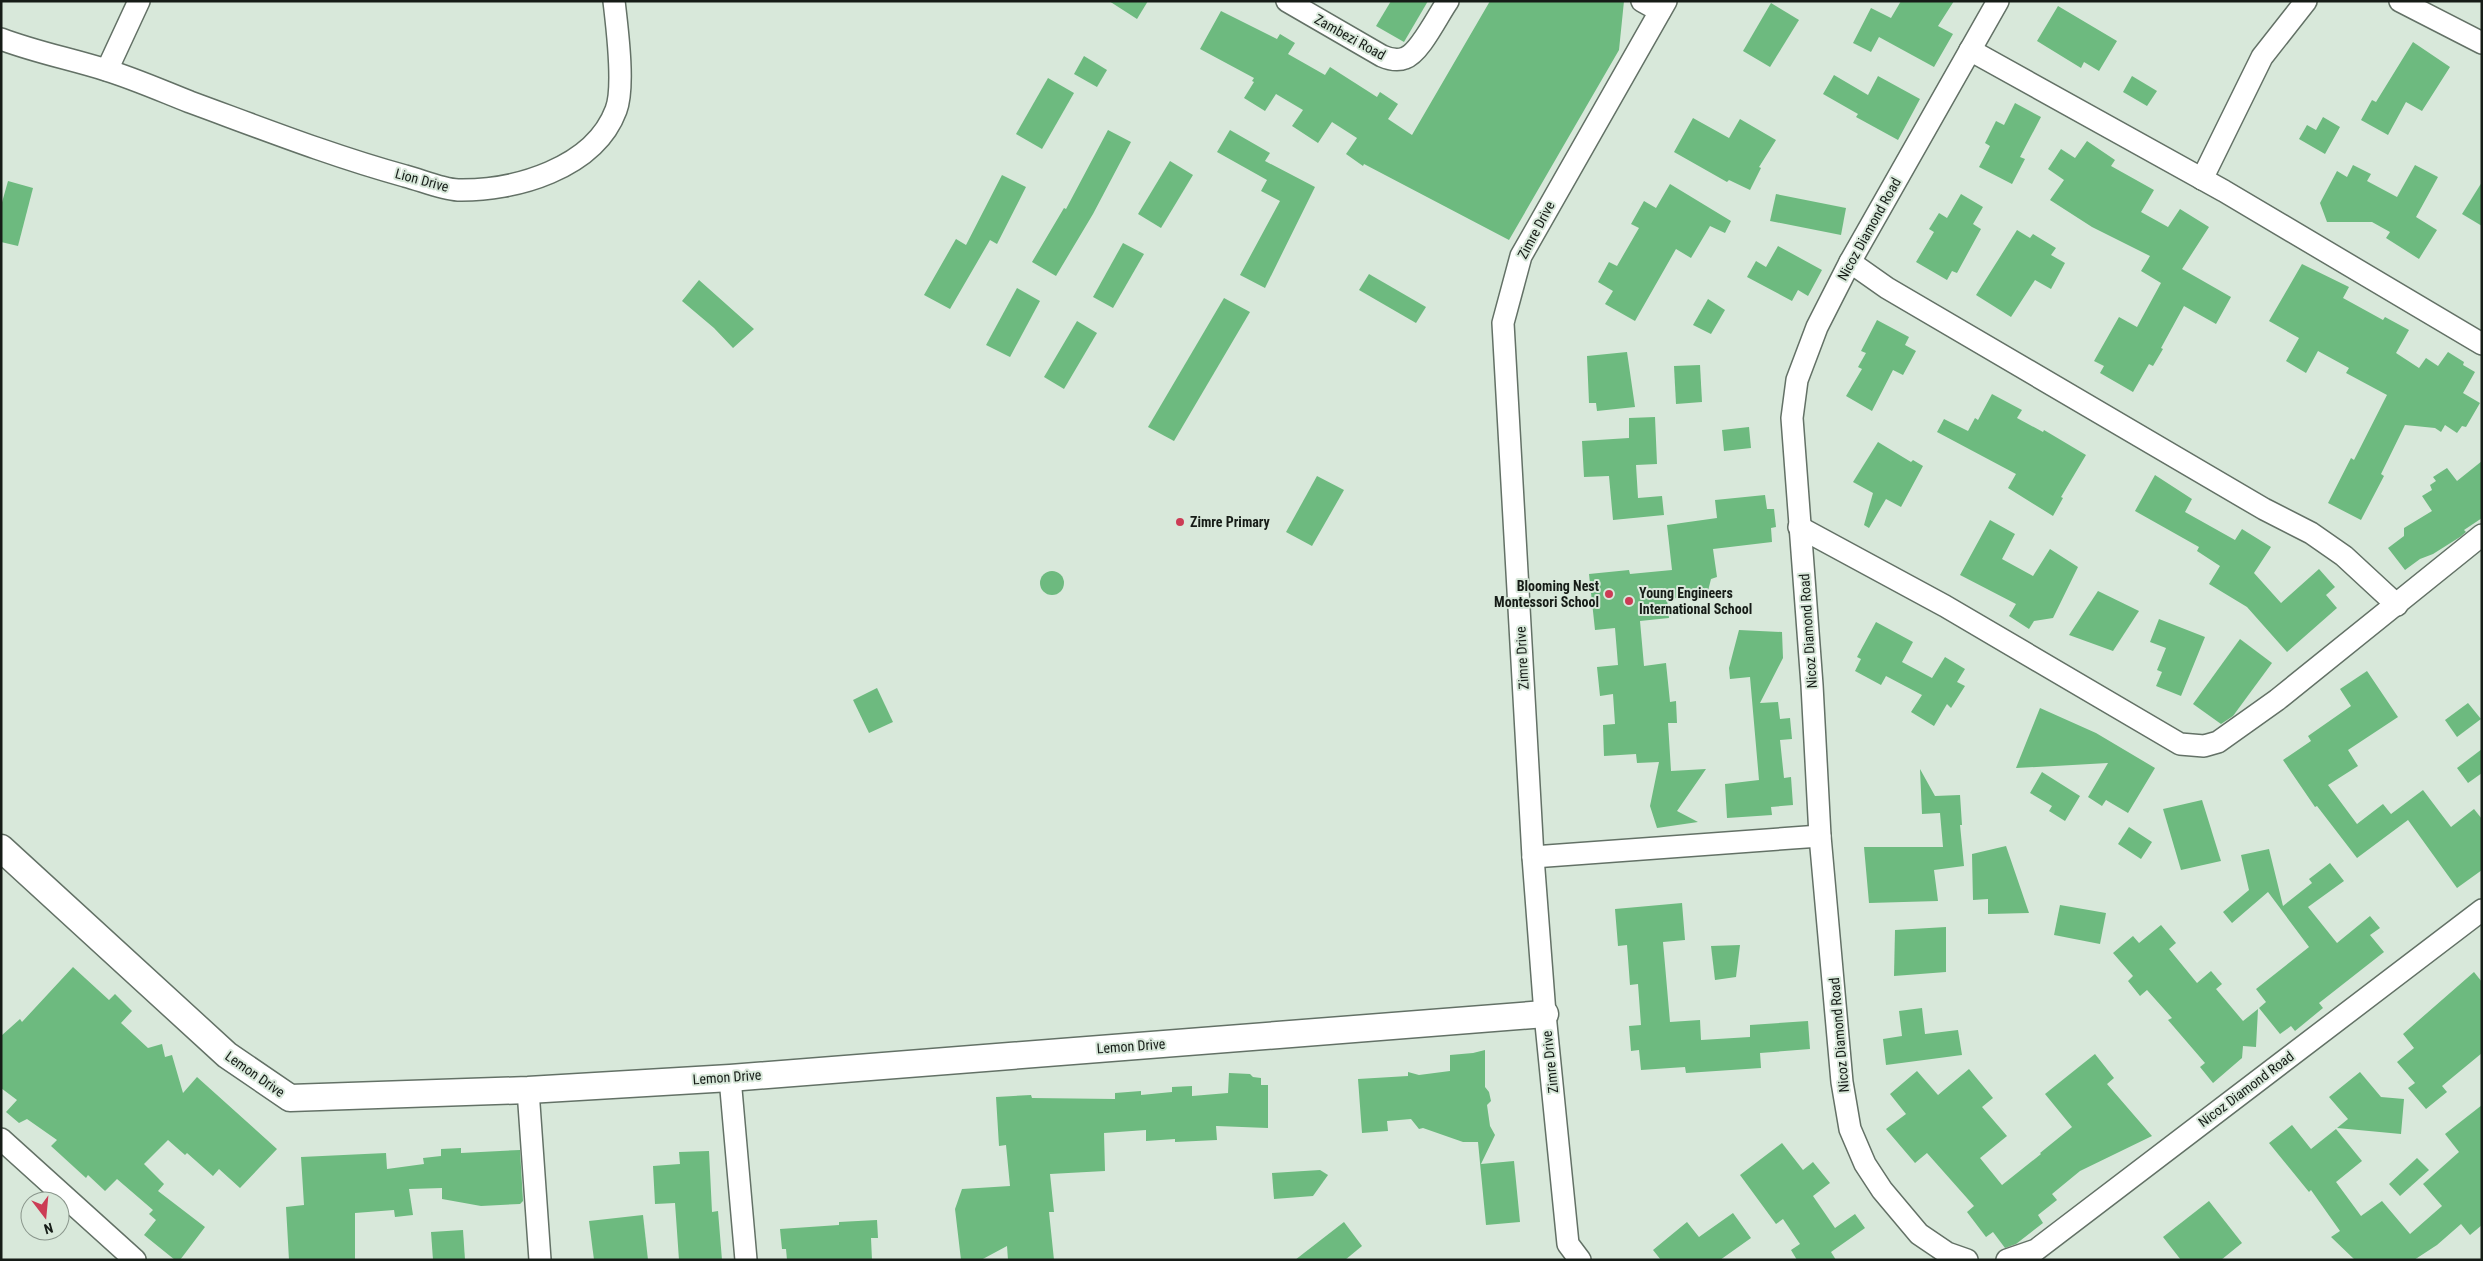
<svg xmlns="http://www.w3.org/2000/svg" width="2483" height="1261" font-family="'Roboto Condensed',sans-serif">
	<rect width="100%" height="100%" fill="#d8e8da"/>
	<g fill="#6dba7f">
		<path d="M1109,1H1148L1137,19Z"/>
		<path d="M1391,1H1428L1404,42L1376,26Z"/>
		<path d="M1490,1H1624L1619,50L1509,240L1364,164L1363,166L1346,154L1357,138L1332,122L1318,143L1292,126L1303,110L1276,94L1265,111L1244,98L1254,82L1252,81L1254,78L1200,49L1221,11L1277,39L1280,34L1295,43L1288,54L1325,75L1330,67L1377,97L1380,92L1398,104L1388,119L1412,135Z"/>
		<path d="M1901,1H1954L1938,26L1953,34L1934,67L1879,37L1871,52L1853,43L1871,8L1891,18Z"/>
		<path d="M1771,3L1799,20L1770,67L1743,51Z"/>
		<path d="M2058,6L2117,41L2099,71L2084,62L2081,68L2037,41Z"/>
		<path d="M2413,42L2450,67L2422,111L2406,102L2388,135L2361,120L2372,100L2376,102Z"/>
		<path d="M1084,56L1107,70L1097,87L1074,74Z"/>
		<path d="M1834,75L1868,95L1878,76L1920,99L1898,140L1856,117L1858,114L1823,94Z"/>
		<path d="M2132,76L2157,91L2147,106L2123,92Z"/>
		<path d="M1048,78L1074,93L1042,149L1016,134Z"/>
		<path d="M2015,103L2041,117L2020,157L2025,159L2012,184L1979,167L1990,146L1985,143L1996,121L2004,125Z"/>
		<path d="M2323,117L2340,127L2325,154L2299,139L2307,125L2316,130Z"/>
		<path d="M1693,118L1729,138L1740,119L1776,140L1759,167L1761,168L1750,190L1729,180L1727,182L1674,152Z"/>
		<path d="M1108,130L1131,142L1093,214L1056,276L1032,262L1064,208L1066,209Z"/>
		<path d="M1230,130L1270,153L1265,161L1315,187L1265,288L1240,275L1280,201L1261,191L1267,180L1217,152Z"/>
		<path d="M2087,141L2115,160L2111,166L2154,190L2141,212L2168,227L2180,209L2209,227L2182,269L2231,297L2216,324L2184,306L2161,348L2163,349L2153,366L2149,364L2133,392L2100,373L2104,366L2094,361L2119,317L2137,327L2161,283L2141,271L2150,256L2092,227L2050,200L2064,180L2048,169L2061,149L2075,158Z"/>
		<path d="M1170,161L1193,175L1161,228L1138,214Z"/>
		<path d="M2353,165L2371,174L2367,181L2397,197L2415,165L2438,177L2416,217L2437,230L2419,259L2386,238L2390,232L2372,222H2327L2320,203L2337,171L2347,177Z"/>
		<path d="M1002,175L1026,187L997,244L990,240L950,309L924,295L956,239L966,245Z"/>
		<path d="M8,181L33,188L18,246L1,242V206Z"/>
		<path d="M2482,182V226L2462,214Z"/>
		<path d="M1670,184L1731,221L1725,233L1710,226L1691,258L1676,249L1635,321L1605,304L1613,291L1598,282L1609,262L1617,266L1639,228L1631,224L1644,201L1656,208Z"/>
		<path d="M1776,194L1846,208L1841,235L1770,221Z"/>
		<path d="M1961,194L1983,207L1973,224L1981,229L1957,273L1952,271L1947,280L1916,262L1934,232L1929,229L1939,213L1947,218Z"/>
		<path d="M2017,230L2030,238L2033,234L2056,248L2051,255L2065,263L2051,289L2035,280L2011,317L1976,295Z"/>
		<path d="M1123,243L1144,254L1113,308L1093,297Z"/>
		<path d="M1778,246L1822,270L1808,296L1798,290L1792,301L1747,277L1756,261L1766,267Z"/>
		<path d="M2302,264L2349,287L2343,298L2383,320L2385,317L2409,330L2396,353L2419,368L2426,358L2438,366L2448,352L2464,362L2463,365L2475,372L2463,393L2480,403L2466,427L2462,426L2457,433L2445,425L2441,432L2435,428L2405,425L2381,474L2384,476L2361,520L2328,503L2351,458L2354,460L2387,395L2346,373L2349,368L2318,351L2306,373L2286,361L2299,338L2269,321Z"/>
		<path d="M1369,274L1426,307L1416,323L1359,290Z"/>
		<path d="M699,280L754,329L733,348L714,328L682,301Z"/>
		<path d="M1017,288L1040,301L1010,357L986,345Z"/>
		<path d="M1224,298L1250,312L1174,441L1148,427Z"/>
		<path d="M1708,299L1725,310L1711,334L1693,325Z"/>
		<path d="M1877,320L1909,337L1905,345L1916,351L1903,375L1893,370L1872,411L1846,396L1862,369L1858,367L1866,353L1861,351Z"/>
		<path d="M1077,321L1097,333L1064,389L1044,377Z"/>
		<path d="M1627,352L1635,407L1597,411L1596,403H1589L1587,356Z"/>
		<path d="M1700,365L1702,402L1676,404L1674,366Z"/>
		<path d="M1992,394L2022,410L2017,418L2043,432L2044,430L2086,455L2061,497L2063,498L2053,516L2008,488L2016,474L1937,432L1944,419L1968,431L1975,418L1978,420Z"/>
		<path d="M1655,417L1657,464L1636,465L1638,498L1662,496L1664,515L1613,520L1609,476L1584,477L1582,441L1629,438V418Z"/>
		<path d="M1749,427L1751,448L1724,451L1722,430Z"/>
		<path d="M1878,442L1911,462L1913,460L1923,466L1901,507L1886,499L1869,528L1864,525L1873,493L1853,482Z"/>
		<path d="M2482,461V518L2464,530L2466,532L2460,537L2433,554L2420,559L2405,570L2388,548L2404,536V528L2432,511L2422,496L2432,490L2430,485L2436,481L2433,477L2447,468L2457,481Z"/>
		<path d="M2155,475L2192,499L2185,512L2235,540L2242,529L2271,547L2254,573L2281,603L2319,569L2335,587L2326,595L2337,608L2287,652L2247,607L2209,584L2220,566L2197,551L2199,547L2135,511Z"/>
		<path d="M1317,476L1344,490L1312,546L1286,532Z"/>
		<path d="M1765,495L1767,509H1774L1776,527L1771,528L1772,542L1713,549L1717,577L1711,579L1707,595L1667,599L1669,618L1640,621L1644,666L1666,663L1670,702L1676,701L1677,723H1668L1671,771L1706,769L1677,811L1698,822L1657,828L1650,806L1659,762L1637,763L1636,754L1604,756L1603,725L1615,724L1613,694L1600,696L1597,667L1618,665L1615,628L1595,630L1589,574L1629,570L1630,574L1672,570L1667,525L1717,518L1715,500Z"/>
		<path d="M1990,520L2015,534L2002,559L2033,576L2050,549L2078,567L2053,618L2034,621L2029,629L2009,616L2016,604L1960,575Z"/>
		<circle cx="1052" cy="583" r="12"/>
		<path d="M2098,591L2139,611L2113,651L2069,635Z"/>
		<path d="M2159,619L2205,637L2181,696L2156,686L2162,672L2157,670L2166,648L2150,642Z"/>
		<path d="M1876,622L1913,642L1902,662L1932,678L1945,657L1965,669L1957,682L1965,686L1951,708L1947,704L1934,726L1911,712L1922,695L1886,676L1881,685L1855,671L1861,659L1857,657Z"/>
		<path d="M1739,630L1782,632L1783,658L1760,703L1778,702L1780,719L1790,718L1792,739L1780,740L1784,778L1791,777L1793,805L1771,807L1772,815L1727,818L1725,784L1759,780L1750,677L1730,679L1729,668Z"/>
		<path d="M2240,639L2272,663L2233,716L2221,724L2193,704Z"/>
		<path d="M2367,671L2398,717L2348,750L2358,766L2328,785L2357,824L2383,804L2391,814L2423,790L2451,827L2474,809L2482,819V870L2457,888L2408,820L2357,858L2317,806L2315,807L2283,760L2311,741L2308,736L2351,706L2340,689Z"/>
		<path d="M877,688L893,722L869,733L853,700Z"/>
		<path d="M2468,703L2481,719L2457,737L2445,720Z"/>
		<path d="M2040,708L2096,733L2155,768L2128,813L2106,800L2102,806L2088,797L2108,763L2016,768Z"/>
		<path d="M2482,749V773L2468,783L2457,768Z"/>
		<path d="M1920,769L1935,796L1960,795L1962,825H1960L1964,866L1934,870L1938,901L1869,903L1864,847H1943L1940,813L1922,814Z"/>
		<path d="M2042,772L2080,796L2065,821L2049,811L2052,806L2030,793Z"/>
		<path d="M2202,800L2221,861L2181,870L2163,809Z"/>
		<path d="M2129,827L2152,842L2141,859L2118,844Z"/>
		<path d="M2006,846L2029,913L1988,914V899L1973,900L1972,854Z"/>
		<path d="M2269,849L2283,906L2312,883L2309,879L2330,863L2344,881L2308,907L2337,943L2370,916L2380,928L2370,935L2384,952L2319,1003L2323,1008L2295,1031L2291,1026L2280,1034L2259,1008L2266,1002L2256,989L2309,947L2268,892L2232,923L2223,912L2249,890L2241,855Z"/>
		<path d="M1682,903L1685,940L1663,942L1670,1022L1700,1020L1701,1040L1750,1037V1025L1808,1021L1810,1049L1760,1053L1761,1068L1686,1073L1685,1067L1641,1070L1639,1050L1631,1051L1629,1026L1641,1025L1638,984L1630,985L1627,945L1618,946L1615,909Z"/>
		<path d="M2060,905L2106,913L2100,944L2054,935Z"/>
		<path d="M2161,925L2176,943L2169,949L2197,983L2211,971L2222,984L2216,989L2243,1021L2258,1009L2256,1047L2243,1046L2242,1058L2213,1083L2200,1067L2205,1063L2168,1020L2172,1018L2147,990L2140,996L2128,981L2133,976L2113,953L2133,936L2139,943Z"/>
		<path d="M1946,927V972L1894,976L1895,930Z"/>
		<path d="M1740,945L1736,977L1715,980L1711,946Z"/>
		<path d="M73,967L109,1000L115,994L132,1011L121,1023L148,1048L162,1044L165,1057L172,1055L183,1093L197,1077L277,1149L240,1188L219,1169L213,1176L187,1153L185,1155L168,1140L144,1164L164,1184L158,1191L205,1227L180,1260H175L144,1235L156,1220L149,1214L153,1210L117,1179L105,1191L88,1175L86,1178L51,1146L57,1140L27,1119L19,1123L6,1112L17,1100L1,1088V1036L20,1019L22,1022Z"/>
		<path d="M2474,972L2482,982V1053L2442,1086L2447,1092L2426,1109L2408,1088L2415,1083L2397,1062L2414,1048L2403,1034Z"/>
		<path d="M1922,1008L1925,1034L1958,1030L1962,1055L1886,1065L1883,1039L1902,1036L1899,1011Z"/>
		<path d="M1485,1050V1087L1489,1092L1491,1101L1487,1105L1490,1126L1495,1135L1481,1164L1514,1161L1520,1222L1486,1225L1478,1142H1463L1423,1128L1419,1129L1411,1119L1387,1121L1388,1131L1362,1133L1358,1079L1408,1076V1072L1419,1075L1450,1071V1055L1473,1053Z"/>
		<path d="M2095,1054L2114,1078L2107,1084L2152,1136L2080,1171L2052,1194L2057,1200L2038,1215L2043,1223L2016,1244L2005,1248L1993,1232L1986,1237L1967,1212L1974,1206L1927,1153L1915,1163L1886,1129L1906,1114L1890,1094L1917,1071L1938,1095L1969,1069L1993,1098L1982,1107L2007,1136L1980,1158L2002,1185L2041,1154L2040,1153L2072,1127L2045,1094Z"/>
		<path d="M2360,1072L2381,1097L2404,1099L2401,1134L2337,1128L2348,1119L2329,1097Z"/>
		<path d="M1229,1073L1250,1074L1253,1077L1261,1078V1085H1268V1128L1216,1126L1217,1140L1175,1142V1139L1146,1141V1130L1104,1133L1105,1171L1050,1174L1054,1212H1049L1054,1260H1008L1007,1246L981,1260H961L955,1209L962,1189L1010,1186L1006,1145L999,1146L996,1097L1031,1095L1032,1098L1115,1099V1093L1141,1091V1095L1172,1092V1087L1192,1086V1096L1228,1093Z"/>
		<path d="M2482,1105V1225L2470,1235L2461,1224L2437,1245L2414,1260H2355L2331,1237L2340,1231L2311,1190L2309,1192L2269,1143L2292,1125L2311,1149L2336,1129L2362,1161L2336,1182L2361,1216L2382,1201L2410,1234L2442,1206L2423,1184L2459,1152L2445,1134Z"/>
		<path d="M1782,1143L1803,1170L1813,1162L1830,1183L1813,1196L1835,1228L1855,1214L1865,1228L1831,1252L1836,1260H1797L1791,1250L1800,1244L1783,1219L1776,1224L1740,1175Z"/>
		<path d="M461,1148V1153L520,1150L523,1201L520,1204L481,1206L442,1199V1188L409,1189L413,1215L395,1217L394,1210L355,1213V1260H289L286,1207L304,1205L301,1157L386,1153L387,1169L424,1164L423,1158L441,1156V1149Z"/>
		<path d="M709,1151L712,1212L718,1211L722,1260H679L675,1203L655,1204L653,1166L680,1164L679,1152Z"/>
		<path d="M2417,1158L2429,1170L2400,1196L2389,1184Z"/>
		<path d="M1320,1170L1328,1175L1313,1196L1274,1199L1272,1173Z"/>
		<path d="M2209,1201L2242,1243L2221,1260H2181L2163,1237Z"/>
		<path d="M1733,1213L1751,1238L1720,1260H1661L1653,1250L1687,1222L1699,1237Z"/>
		<path d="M643,1215L648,1260H594L589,1221Z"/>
		<path d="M877,1220L878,1238H871L872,1260H787L786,1249H782L780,1229L839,1225V1222Z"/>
		<path d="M1344,1222L1362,1246L1345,1260H1295Z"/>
		<path d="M463,1230L465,1260H433L431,1232Z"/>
	</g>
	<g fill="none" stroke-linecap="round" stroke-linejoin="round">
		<defs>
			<g id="minor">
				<path d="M1287,1L1382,56C1389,59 1398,61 1405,58C1420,53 1438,15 1448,1"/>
				<path d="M1642,1L1660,11"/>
				<path d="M2400,1L2482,43"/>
				<path d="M1,39C35,52 71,59 106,70C135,79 162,91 190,102C261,128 332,156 405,176C421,180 441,189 458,190C514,191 594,169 616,110C625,87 617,27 614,1"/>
				<path d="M1970,50L2224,191L2482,344"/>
				<path d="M107,70L139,1"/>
				<path d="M2202,179L2262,57L2306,1"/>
				<path d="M1850,262L1887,288L2264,509L2311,533L2344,556L2397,605"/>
				<path d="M1799,527L1945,606L2180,744L2204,746L2218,742L2277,700L2482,535"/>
				<path d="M1533,857L1820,836"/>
				<path d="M730,1078L746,1260"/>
				<path d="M528,1090L540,1260"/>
				<path d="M1,1139L135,1260"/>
				<path d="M1580,1260L1568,1244L1545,1014L1533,857L1503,323L1521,256L1666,1"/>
				<path d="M1967,1260L1947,1253L1919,1234L1882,1190L1865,1164L1850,1129L1842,1082L1820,836L1812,685L1792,418L1797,380L1817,327L1850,262L1998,1"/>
				<path d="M2007,1260L2036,1250L2482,910"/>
			</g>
			<path id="tertiary" d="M1,848L227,1055L290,1098L528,1090L730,1078L1545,1014"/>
		</defs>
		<use href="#minor" stroke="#637166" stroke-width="24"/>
		<use href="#tertiary" stroke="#637166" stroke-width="29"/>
		<use href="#minor" stroke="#fff" stroke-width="21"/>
		<use href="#tertiary" stroke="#fff" stroke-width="26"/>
	</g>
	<g fill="#cc3c55" stroke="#d8e8da" stroke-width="2">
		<circle cx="1180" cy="522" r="5"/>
		<circle cx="1609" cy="594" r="5"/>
		<circle cx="1629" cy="601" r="5"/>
	</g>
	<g text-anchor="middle" stroke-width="4" stroke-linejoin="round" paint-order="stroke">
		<g font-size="14" fill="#161c17" stroke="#d8e8da">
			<text transform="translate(1350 37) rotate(29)" y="5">Zambezi Road</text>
			<text transform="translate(422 180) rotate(15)" y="5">Lion Drive</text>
			<text transform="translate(1869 229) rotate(-61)" y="5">Nicoz Diamond Road</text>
			<text transform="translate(1536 230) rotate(-62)" y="5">Zimre Drive</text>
			<text transform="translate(1808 631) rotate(-94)" y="5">Nicoz Diamond Road</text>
			<text transform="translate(1522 658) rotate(-93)" y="5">Zimre Drive</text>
			<text transform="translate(1839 1035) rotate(-95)" y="5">Nicoz Diamond Road</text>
			<text transform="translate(1131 1046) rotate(-4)" y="5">Lemon Drive</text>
			<text transform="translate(1550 1062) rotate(-96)" y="5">Zimre Drive</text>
			<text transform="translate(255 1074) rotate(35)" y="5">Lemon Drive</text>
			<text transform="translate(727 1077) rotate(-4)" y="5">Lemon Drive</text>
			<text transform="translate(2246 1089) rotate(-37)" y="5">Nicoz Diamond Road</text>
		</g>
		<g font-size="14" font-weight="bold" fill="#161c17" stroke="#d8e8da" text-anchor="start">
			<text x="1190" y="527">Zimre Primary</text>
			<text x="1599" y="591" text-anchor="end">Blooming Nest<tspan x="1599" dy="16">Montessori School</tspan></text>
			<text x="1639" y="598">Young Engineers<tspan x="1639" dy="16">International School</tspan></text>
		</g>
	</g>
	<rect width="2483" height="1261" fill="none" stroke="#161c17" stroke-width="5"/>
	<g transform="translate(45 1216) rotate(164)"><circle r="24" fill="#d8e8da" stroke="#8a968c"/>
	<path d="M0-4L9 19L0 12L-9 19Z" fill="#cc3c55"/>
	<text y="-8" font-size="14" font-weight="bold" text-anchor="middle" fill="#161c17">N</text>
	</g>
</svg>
